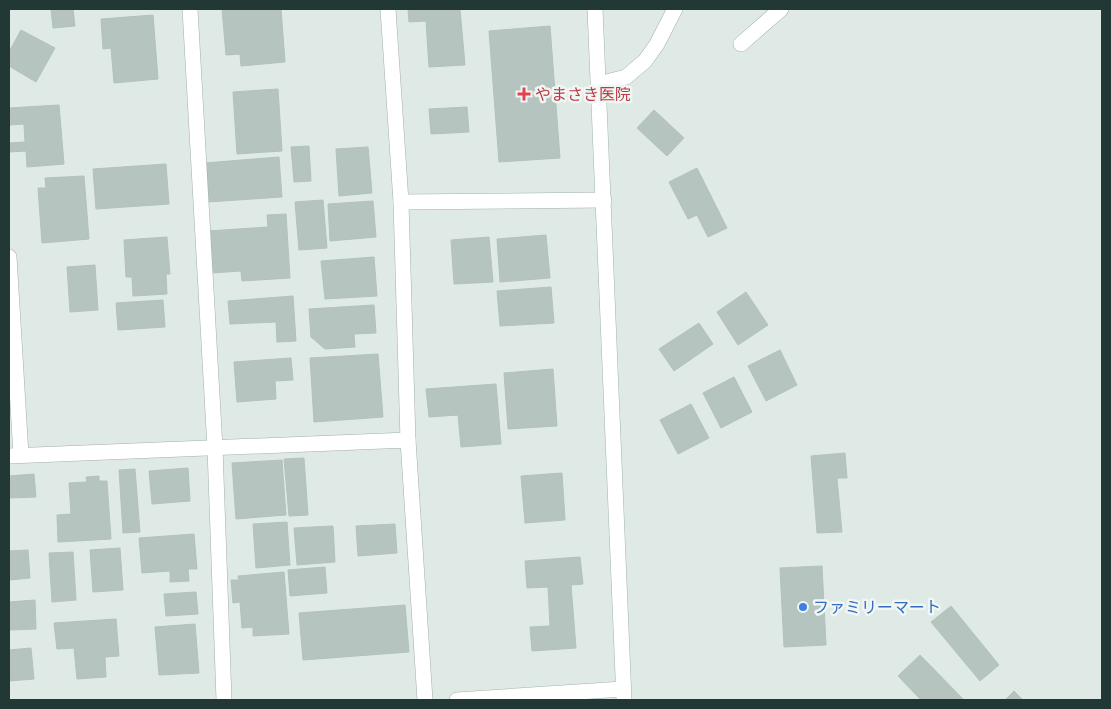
<svg xmlns="http://www.w3.org/2000/svg" width="1111" height="709" font-family="'Noto Sans','Noto Sans JP',sans-serif">
	<rect width="100%" height="100%" fill="#dfe9e6"/>
	<g fill="#b5c4bf" stroke="#b2c2bd">
		<path d="M51,9H73L75,26L53,28Z"/>
		<path d="M222,9H281L285,62L241,66L240,54L226,55Z"/>
		<path d="M408,9H460L465,65L429,67L426,21L409,22Z"/>
		<path d="M153,15L158,79L114,83L111,48L103,49L101,19Z"/>
		<path d="M550,26L560,158L499,162L489,31Z"/>
		<path d="M21,30L55,48L36,82L9,66V52Z"/>
		<path d="M278,89L282,151L237,154L233,92Z"/>
		<path d="M59,105L64,164L27,167L26,151L9,152V143L25,142L24,124L9,125V108Z"/>
		<path d="M467,107L469,132L431,134L429,109Z"/>
		<path d="M654,110L684,138L667,156L637,128Z"/>
		<path d="M309,146L311,181L294,182L291,147Z"/>
		<path d="M368,147L372,193L339,196L336,149Z"/>
		<path d="M279,157L282,197L208,202L205,163Z"/>
		<path d="M166,164L169,204L96,209L93,169Z"/>
		<path d="M697,168L727,228L708,237L697,215L688,219L669,182Z"/>
		<path d="M84,176L89,239L42,243L38,188H46L45,178Z"/>
		<path d="M323,200L327,248L299,250L295,202Z"/>
		<path d="M373,201L376,237L330,241L328,204Z"/>
		<path d="M286,214L290,278L242,281L241,271L212,273L208,231L268,227L267,215Z"/>
		<path d="M546,235L550,278L500,282L497,239Z"/>
		<path d="M167,237L170,274H166L167,294L133,296L132,277H126L124,240Z"/>
		<path d="M489,237L493,282L454,284L451,240Z"/>
		<path d="M374,257L377,296L325,299L321,261Z"/>
		<path d="M95,265L98,310L70,312L67,267Z"/>
		<path d="M551,287L554,323L500,326L497,291Z"/>
		<path d="M746,292L768,325L738,345L717,312Z"/>
		<path d="M293,296L296,341L277,342L276,322L230,324L228,301Z"/>
		<path d="M163,300L165,327L118,330L116,303Z"/>
		<path d="M374,305L376,333L354,334L355,347L325,349L311,337L309,309Z"/>
		<path d="M699,323L713,344L674,371L659,349Z"/>
		<path d="M780,350L797,385L766,401L748,366Z"/>
		<path d="M378,354L383,417L314,422L310,358Z"/>
		<path d="M291,358L293,380L275,381L276,399L237,402L234,362Z"/>
		<path d="M553,369L557,426L508,429L504,373Z"/>
		<path d="M734,377L752,412L721,428L703,393Z"/>
		<path d="M496,384L501,444L461,447L458,415L429,417L426,389Z"/>
		<path d="M691,404L709,438L678,454L660,420Z"/>
		<path d="M845,453L847,478H837L842,532L817,533L811,456Z"/>
		<path d="M304,458L308,515L289,516L284,459Z"/>
		<path d="M282,460L286,515L236,519L232,463Z"/>
		<path d="M188,468L190,501L152,504L149,471Z"/>
		<path d="M135,469L140,532L123,533L119,470Z"/>
		<path d="M562,473L565,520L525,523L521,476Z"/>
		<path d="M34,474L36,497L9,498V476Z"/>
		<path d="M99,476V481H107L111,539L58,542L57,515L71,514L69,483L87,482L86,477Z"/>
		<path d="M287,522L290,565L256,568L253,524Z"/>
		<path d="M395,524L397,553L358,556L356,526Z"/>
		<path d="M333,526L335,562L297,565L294,528Z"/>
		<path d="M194,534L197,569H188L189,581L170,582V571L142,573L139,538Z"/>
		<path d="M120,548L123,590L93,592L90,550Z"/>
		<path d="M28,550L30,578L9,580V551Z"/>
		<path d="M73,552L76,600L52,602L49,553Z"/>
		<path d="M580,557L583,584L571,585L576,648L532,651L530,627L550,626L548,587L527,588L525,561Z"/>
		<path d="M822,566L826,645L784,647L780,568Z"/>
		<path d="M325,567L327,593L290,596L288,570Z"/>
		<path d="M284,572L289,634L253,636V627L242,628L240,602L233,603L231,580H239L238,576Z"/>
		<path d="M196,592L198,614L166,616L164,594Z"/>
		<path d="M35,600L36,629L9,630V602Z"/>
		<path d="M405,605L409,652L303,660L299,613Z"/>
		<path d="M951,606L999,665L980,681L931,622Z"/>
		<path d="M116,619L119,656L105,657L106,677L77,679L74,648L57,649L54,623Z"/>
		<path d="M195,624L199,673L159,675L155,627Z"/>
		<path d="M31,648L34,679L9,681V650Z"/>
		<path d="M920,655L963,699L962,700H921L898,676Z"/>
		<path d="M1014,691L1023,700H1005Z"/>
	</g>
	<g fill="none" stroke-linecap="round" stroke-linejoin="round">
		<defs>
			<g id="street">
				<path d="M190,9L215,448L224,700"/>
				<path d="M388,9L401,202L408,440"/>
				<path d="M741,44L781,9"/>
				<path d="M599,84L626,77L645,61L657,44L675,9"/>
				<path d="M401,202L604,200"/>
				<path d="M9,257L21,455"/>
				<path d="M9,456L408,440L425,700"/>
			</g>
			<g id="secondary">
				<path d="M595,9L624,700"/>
				<path d="M457,700L623,689"/>
			</g>
		</defs>
		<use href="#street" stroke="#a3b0ad" stroke-width="16"/>
		<use href="#secondary" stroke="#a0b4ae" stroke-width="16"/>
		<use href="#street" stroke="#fff" stroke-width="15"/>
		<use href="#secondary" stroke="#fff" stroke-width="15"/>
	</g>
	<path fill="#e0444e" stroke="#eff6f3" stroke-width="2" d="M521.5 86.5h5v5h5v5h-5v5h-5v-5h-5v-5h5z"/>
	<circle fill="#3f7fe0" stroke="#eff6f3" stroke-width="2" cx="803" cy="607" r="5"/>
	<g text-anchor="middle" stroke-width="5" stroke-linejoin="round" paint-order="stroke">
		<g font-size="16" fill="#be3a42" stroke="#eff6f3" text-anchor="start">
			<text x="535" y="100">やまさき医院</text>
		</g>
		<g font-size="16" fill="#366cbe" stroke="#eff6f3" text-anchor="start">
			<text x="813" y="613">ファミリーマート</text>
		</g>
	</g>
	<rect width="1111" height="709" fill="none" stroke="#223834" stroke-width="20"/>
</svg>
